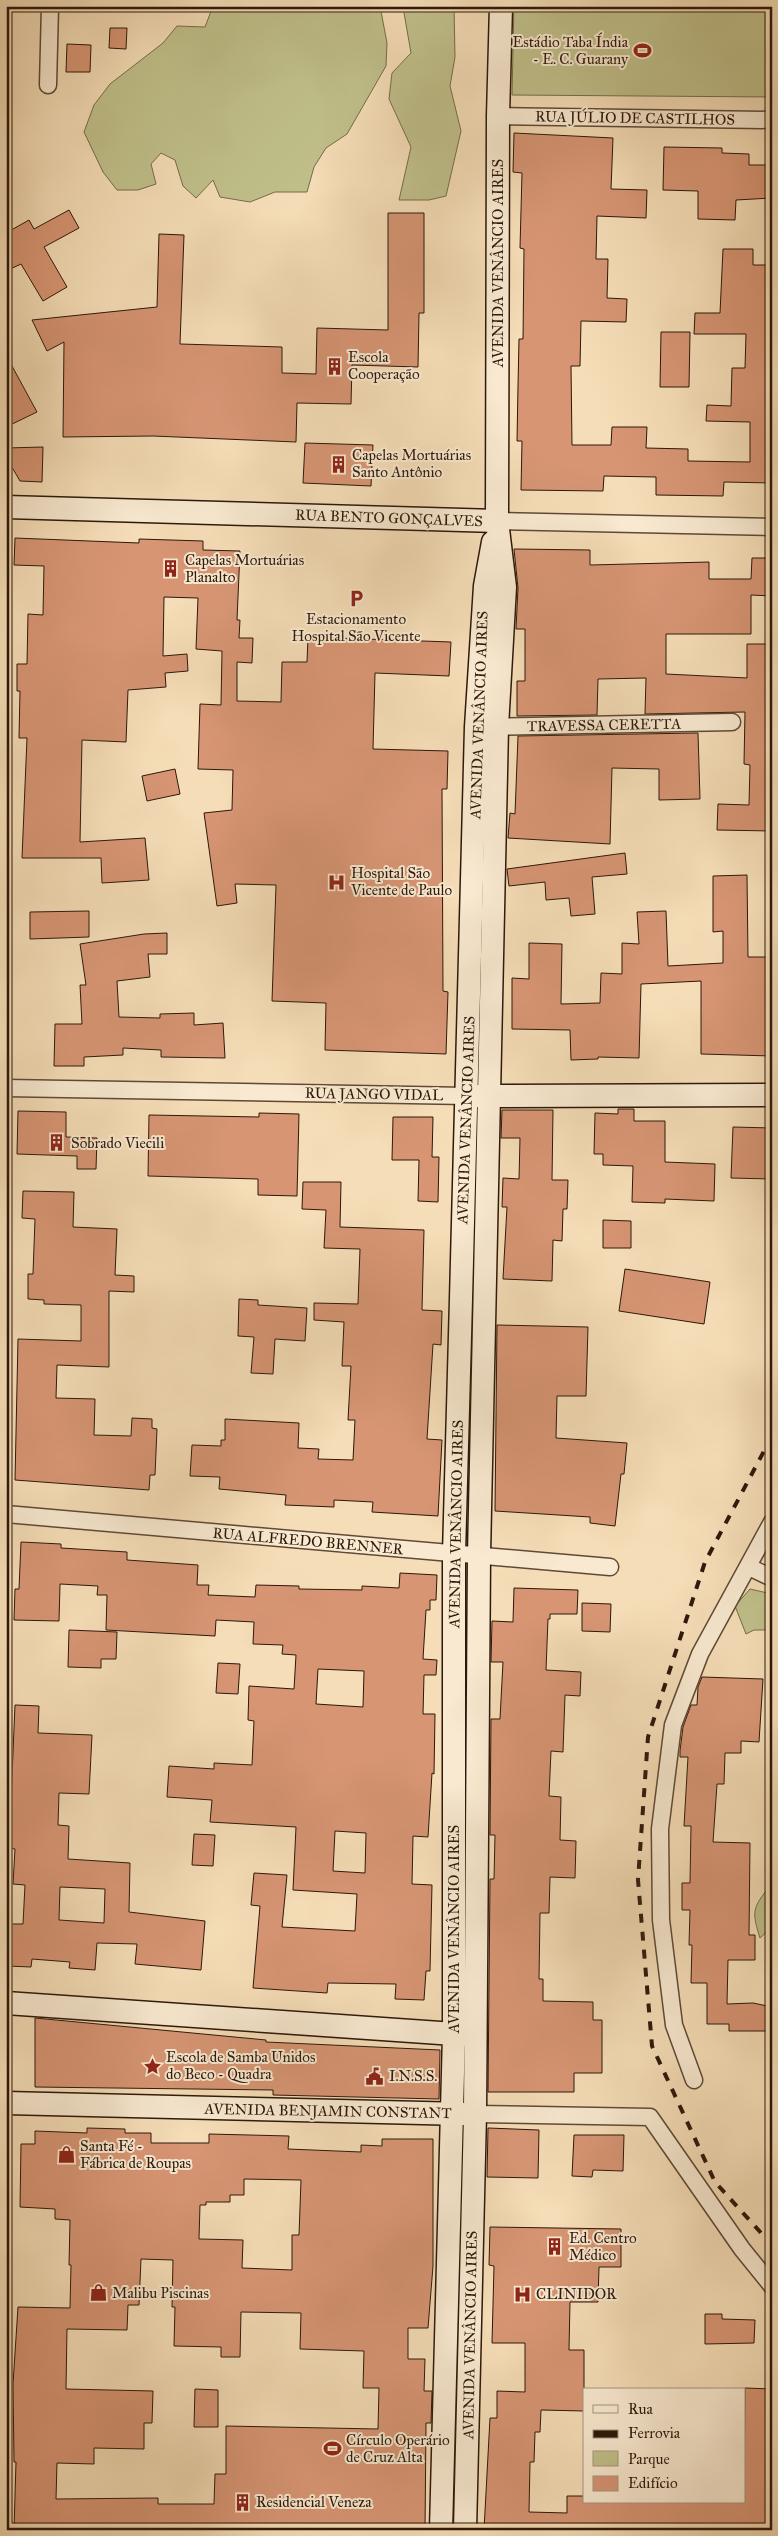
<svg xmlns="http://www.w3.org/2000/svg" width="778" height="2536" font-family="'IM FELL Great Primer',serif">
	<rect width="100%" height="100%" fill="#f5ddb7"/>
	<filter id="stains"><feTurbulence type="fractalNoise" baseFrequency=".004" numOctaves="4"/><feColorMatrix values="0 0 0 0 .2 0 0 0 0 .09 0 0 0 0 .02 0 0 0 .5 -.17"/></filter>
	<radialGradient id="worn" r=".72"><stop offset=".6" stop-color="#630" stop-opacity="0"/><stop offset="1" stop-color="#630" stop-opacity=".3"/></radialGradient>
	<g fill="#c0c08b" stroke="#766c4b">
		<path d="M213,6H380L387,43L386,66L347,134L326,148L314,167L307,192H275L250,202L220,197L213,180L196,198L183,186L175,160L161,153L151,164L156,184L138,190H117L103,172L84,132L94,105L110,84L163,43L177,26L205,27Z"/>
		<path d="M454,6L455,57L450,86L461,131L446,196L429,200H399L411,147L389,99L392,73L411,53L403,7Z"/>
		<path d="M514,6H772V97L512,95Z"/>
		<path d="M750,1589L772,1594V1630H754L746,1634L735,1606Z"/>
		<path d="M767,1890H772V1927L760,1938C753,1915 751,1909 767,1890Z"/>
	</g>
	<g fill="#d79574" stroke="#2d180b" fill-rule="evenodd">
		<path d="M110,28H127L126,49L109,48Z"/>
		<path d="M67,44L91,45L90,72H66Z"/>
		<path d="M514,133L613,138L611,189L647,190L646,218L597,216L596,259H608L607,298L627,299L626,322L581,321L580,366H571L572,445H611L612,427H647L646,448L688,449V461L750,462V422L706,421L707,405L731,406L732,368H745L746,334H694L695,313H720L723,249H753V265H772V483L724,482L723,496L656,495V477L604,476L603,491L521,490L522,441H517L518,386L519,339H523L524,249L520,248L522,173L513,172Z"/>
		<path d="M664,147L722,148V153L749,154V165H772V198L736,200L735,220L698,219V191L663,190Z"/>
		<path d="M69,210L79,228L44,247L67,287L43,301L21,264L6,271V233L29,220L34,229Z"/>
		<path d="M388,213H424V313H419L418,367L352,365L351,404L297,403L296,442L153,436L63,437L64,342L47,351L32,320L157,307L159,234L184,235L180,344L282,347V373L316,374L317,328L388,330Z"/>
		<path d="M661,332H690L689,387H660Z"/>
		<path d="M6,355L37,412L6,427Z"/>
		<path d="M305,443L373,445L371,486L303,483Z"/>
		<path d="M43,447L42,482L20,481L6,457V448Z"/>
		<path d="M15,538L139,543V539L203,541V550L240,551L237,620H240L239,638H253L252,663L237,662V701L281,702L282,662H307L308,637L451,642L449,676L375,673L373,749L448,751L447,789H442L443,991L448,992L446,1054L325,1050L326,1003L272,1001L276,885L235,884L237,903L217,906L204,813L232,810L233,770L198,769L200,704L221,705L222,651L196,649L198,598L164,597L163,656L187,654L188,671L165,673L166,687L128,690L126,742L82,740L80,842L145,838L149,880L102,883L101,858H22L27,738H19L20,691H17V664H27L28,614L43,615L44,566L14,565Z"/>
		<path d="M514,549L590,550V565L709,562V579H751L752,558H772V596L751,595V634H666V674L747,678V644H772V831L717,830L718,804L749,805L750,765L744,764L745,712L645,714L646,678L598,679L597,715L517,716V681H525V629H516L518,588Z"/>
		<path d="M698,733L700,799L659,800V769L612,768L610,844L508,838L510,813L515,814L518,736Z"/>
		<path d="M175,769L180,794L147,801L142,776Z"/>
		<path d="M625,853L627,874L592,877L595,914L571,916L569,898L546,900L545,882L509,886L507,869Z"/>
		<path d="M747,875L748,957H772V1056L701,1054V981L641,984L639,1058L598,1057V1059L571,1060L570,1030L512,1029V978L529,979V943L562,944L561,1004L600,1003L601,973L622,974V943L639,944L637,912L666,911L668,966L723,963V931L713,932V876Z"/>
		<path d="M89,911V937L30,939V912Z"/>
		<path d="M167,933V954H148L150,977L117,981L119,1017L160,1018V1014L194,1013V1025L223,1023L225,1058L161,1057V1050L123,1048V1055L84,1057V1066H54L55,1024H82L80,985H86L80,944L144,934Z"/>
		<path d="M618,1109H634V1121H665V1162L715,1164L714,1201L665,1199V1203L632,1202L633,1166L603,1165V1154H594L595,1113L618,1114Z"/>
		<path d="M502,1110H553L552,1180H568L567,1209H563L562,1241L553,1240L552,1281L503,1279L507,1207H502L503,1178L519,1179L520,1138H501Z"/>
		<path d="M18,1111L66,1112V1137L97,1138L96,1169H77V1156L17,1154Z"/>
		<path d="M259,1113L299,1114L297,1196L258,1195V1179L148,1176L149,1115L259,1117Z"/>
		<path d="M393,1117H433L432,1157H439L438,1202L418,1201L419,1160H392Z"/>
		<path d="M733,1127L772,1128V1179L731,1178Z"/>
		<path d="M303,1182H341L340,1227L424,1230L422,1310L442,1311L441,1345L433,1344L427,1439L442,1440L438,1516L372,1512L373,1502L334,1500V1507L285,1505L286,1495L219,1489L220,1477L190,1476L192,1445L221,1446V1440H225V1419L299,1423L298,1448L319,1449L318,1459L353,1460L355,1420H348L351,1366H342L344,1322L314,1320V1303L358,1304L360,1249L324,1248L326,1210L302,1209Z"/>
		<path d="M23,1191L74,1192L73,1227L117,1229L115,1275L134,1276V1292L109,1291V1367L57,1365L56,1398L95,1399L94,1435L131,1436L132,1418L152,1419V1428L157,1429L155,1475H150L149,1490L15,1480L18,1339L81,1341V1305L44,1304V1300L28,1299V1274H33L35,1219L22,1218Z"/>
		<path d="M603,1220L631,1221V1248H603Z"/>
		<path d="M625,1269L710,1282L704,1324L619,1311Z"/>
		<path d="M239,1299L258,1300V1305L307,1308L305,1341L275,1339L273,1374L251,1373L254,1337L238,1336Z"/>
		<path d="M497,1325L588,1327L586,1396H557L556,1438L627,1443L624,1474H621L615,1526L590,1523V1517L495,1511Z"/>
		<path d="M21,1542L61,1544V1548L127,1552V1560L198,1565L197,1585H209L208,1595L255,1597L256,1585L299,1586V1589L362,1590V1586L399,1588L400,1573L437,1575L436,1600H430V1610H426L423,1659L437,1660L436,1675H424L423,1714H435L434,1774L432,1773L428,1837L413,1836L412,1884L432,1885L430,1971H426L424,2000L395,1999L396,1984L328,1983L327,1993L253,1988L260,1906L251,1905L254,1873L287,1875L282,1927L355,1931L357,1894L293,1890L296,1827L210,1822L212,1800L167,1797L169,1766L214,1769V1763L252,1765L254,1721L248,1720L249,1686L294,1689L296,1655L282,1654L283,1645L253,1644L254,1622L216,1620L215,1636L106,1630L107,1595H97L98,1586L60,1584L59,1621L14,1620L15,1589H19ZM318,1669L364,1671L363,1707L316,1704ZM335,1831L366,1833L365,1873L333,1871Z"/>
		<path d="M514,1588L578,1590L577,1614H550V1619H548L546,1670L581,1672L580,1696L565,1695L563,1752L551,1751L549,1796L561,1797L560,1840L576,1841L575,1878L550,1877L549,1913H540L539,1979H543V2001L593,2002V2020H602V2073H574V2092H488L490,1879H494L495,1835H490L491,1719H500L503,1662H491L492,1621L513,1622Z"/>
		<path d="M582,1603L611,1604L610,1632L582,1631Z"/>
		<path d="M69,1630L117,1632L116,1659H101V1668L68,1667Z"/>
		<path d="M218,1663L240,1664L238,1694L216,1693Z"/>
		<path d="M702,1677L763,1679L759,1742L741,1741V1753H725L724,1784H717L713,1842L750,1843L749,1935H755V1960H728L727,2004L753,2003L772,2007V2031H729V2024H707V1983H691L692,1945H689L690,1910H682V1883H690L691,1826H684L688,1757H680V1751L683,1727L691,1705H697L698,1687Z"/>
		<path d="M15,1705L39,1706L38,1733L92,1735L89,1794L59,1793L58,1825L69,1826L68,1859L130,1863L129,1912L205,1921L201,1970L135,1964L137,1944L97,1943L95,1970L69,1968L70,1962L32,1959L31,1967L7,1966L8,1924H23L25,1885L13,1884L15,1849L9,1848ZM60,1887L105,1889L104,1923L59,1920Z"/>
		<path d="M194,1834L215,1835L213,1866L192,1865Z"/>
		<path d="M35,2018L266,2040V2042L440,2050L439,2099L273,2095V2090L35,2087Z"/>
		<path d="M87,2128L125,2129V2133H151V2143H209V2134L289,2136L288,2149L361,2152V2145L382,2146V2139H433V2266L428,2328H408V2359H425L424,2391H432L431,2423H426L425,2530H14L16,2462H14L13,2384L18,2307L70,2308L71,2265H69L70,2220L55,2219V2209L20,2207L21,2144H35V2131L87,2133ZM244,2179L301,2180L299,2235H292V2270L242,2268L243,2240L199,2239L200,2205H206V2202H230V2195H244ZM141,2259L173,2260L172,2307H175L174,2346L221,2347V2357H240L241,2312L301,2313L300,2349L364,2351L363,2388H379L378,2429L226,2426V2474H215L214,2504H158V2498L56,2499L57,2463L94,2464V2448L144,2449V2423H152L153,2391L66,2389L67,2329L127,2330L128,2305H139Z"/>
		<path d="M488,2128L539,2130L538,2178L487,2177Z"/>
		<path d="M574,2135H624L623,2171L593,2170L592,2177L572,2176Z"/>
		<path d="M490,2227L621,2229V2267H599L598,2302H570L569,2350H584V2411L541,2410L540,2432H535L534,2462H530L529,2512L567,2513V2496H584V2502H744L745,2388L772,2389V2530H484L490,2418H497V2391L525,2392V2343H492L494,2266L489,2265Z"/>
		<path d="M705,2314H722V2319L755,2320L754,2343L705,2344Z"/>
		<path d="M195,2389L218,2390V2427H194Z"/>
	</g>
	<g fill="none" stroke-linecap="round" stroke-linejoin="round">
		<defs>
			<g id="street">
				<path d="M48,85L50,6"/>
				<path d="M498,116L772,120"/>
				<path d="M497,521L772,527"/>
				<path d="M487,727L732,722"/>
				<path d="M6,1088L467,1096"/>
				<path d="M6,1514L610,1567"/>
				<path d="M749,1567L772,1578"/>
				<path d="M694,2080L674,2025L661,1920L660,1829L673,1725L700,1654L772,1522"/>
				<path d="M475,2114L650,2117L742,2249L772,2286"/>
			</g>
			<g id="secondary">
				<path d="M6,507L497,521"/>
				<path d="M475,1096L772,1095"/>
				<path d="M6,2003L469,2035"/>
				<path d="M6,2103L465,2114"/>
				<path d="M441,2530L454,2034V1554L461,1299L476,727L485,586L493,542"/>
				<path d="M465,2530L475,2114L479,1555L497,727L505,587L497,521L498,116L501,6"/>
			</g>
		</defs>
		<use href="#street" stroke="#5f4936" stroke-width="19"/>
		<use href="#secondary" stroke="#2d180b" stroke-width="25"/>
		<use href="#street" stroke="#f8e9d0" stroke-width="16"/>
		<use href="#secondary" stroke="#f8e9d0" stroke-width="22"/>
		<path stroke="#2d180b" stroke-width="4" stroke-dasharray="9 9" stroke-linecap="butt" d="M772,1436L705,1562L648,1737L638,1880L652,2046L715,2182L772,2245"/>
	</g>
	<defs>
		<symbol id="stadium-bare" viewBox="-9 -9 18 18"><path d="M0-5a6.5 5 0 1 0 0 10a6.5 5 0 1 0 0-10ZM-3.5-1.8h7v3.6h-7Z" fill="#8f2418" stroke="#f8e9d0" stroke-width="2.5" paint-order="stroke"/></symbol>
		<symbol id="building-bare" viewBox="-9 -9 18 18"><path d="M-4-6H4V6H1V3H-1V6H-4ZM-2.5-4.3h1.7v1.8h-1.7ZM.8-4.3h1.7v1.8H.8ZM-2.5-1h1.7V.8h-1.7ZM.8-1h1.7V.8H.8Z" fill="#8f2418" stroke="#f8e9d0" stroke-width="2.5" paint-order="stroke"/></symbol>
		<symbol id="parking-bare" viewBox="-9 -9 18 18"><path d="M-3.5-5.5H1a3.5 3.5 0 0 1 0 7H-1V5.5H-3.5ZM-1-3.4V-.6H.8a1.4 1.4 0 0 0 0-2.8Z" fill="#8f2418" stroke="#f8e9d0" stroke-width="2.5" paint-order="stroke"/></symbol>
		<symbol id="hospital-bare" viewBox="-9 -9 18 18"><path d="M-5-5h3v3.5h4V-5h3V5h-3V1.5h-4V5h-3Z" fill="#8f2418" stroke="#f8e9d0" stroke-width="2.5" paint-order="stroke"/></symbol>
		<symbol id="sight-bare" viewBox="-9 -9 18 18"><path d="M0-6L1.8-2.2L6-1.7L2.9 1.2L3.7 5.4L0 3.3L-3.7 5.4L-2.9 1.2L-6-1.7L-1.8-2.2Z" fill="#8f2418" stroke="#f8e9d0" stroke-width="2.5" paint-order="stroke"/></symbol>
		<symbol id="civic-bare" viewBox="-9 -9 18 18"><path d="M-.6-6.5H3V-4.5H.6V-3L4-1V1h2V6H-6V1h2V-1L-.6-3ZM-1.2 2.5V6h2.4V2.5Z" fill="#8f2418" stroke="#f8e9d0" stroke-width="2.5" paint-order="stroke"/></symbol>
		<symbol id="shop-bare" viewBox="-9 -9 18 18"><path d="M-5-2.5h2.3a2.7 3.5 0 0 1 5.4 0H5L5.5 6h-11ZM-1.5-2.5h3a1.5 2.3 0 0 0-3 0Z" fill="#8f2418" stroke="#f8e9d0" stroke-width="2.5" paint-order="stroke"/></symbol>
	</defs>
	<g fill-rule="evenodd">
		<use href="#stadium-bare" x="630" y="38" width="25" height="25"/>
		<use href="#building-bare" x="322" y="354" width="25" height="25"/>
		<use href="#building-bare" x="326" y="452" width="25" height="25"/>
		<use href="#building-bare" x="158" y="556" width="25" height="25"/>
		<use href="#parking-bare" x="344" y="586" width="25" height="25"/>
		<use href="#hospital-bare" x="324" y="870" width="25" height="25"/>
		<use href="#building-bare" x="44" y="1130" width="25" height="25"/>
		<use href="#sight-bare" x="140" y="2054" width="25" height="25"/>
		<use href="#civic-bare" x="362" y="2064" width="25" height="25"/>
		<use href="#shop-bare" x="54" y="2142" width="25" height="25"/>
		<use href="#building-bare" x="542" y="2234" width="25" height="25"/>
		<use href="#shop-bare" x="86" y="2280" width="25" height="25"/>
		<use href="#hospital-bare" x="510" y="2282" width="25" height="25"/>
		<use href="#stadium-bare" x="320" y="2436" width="25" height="25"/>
		<use href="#building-bare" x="230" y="2490" width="25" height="25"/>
	</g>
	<g text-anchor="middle" stroke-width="4" stroke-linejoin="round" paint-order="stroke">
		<g font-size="15" fill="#2d180b" stroke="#f8e9d0" text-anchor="start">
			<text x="628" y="47" text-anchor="end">Estádio Taba Índia<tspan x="628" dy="17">- E. C. Guarany</tspan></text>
			<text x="348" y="362">Escola<tspan x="348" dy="17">Cooperação</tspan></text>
			<text x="352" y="460">Capelas Mortuárias<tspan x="352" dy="17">Santo Antônio</tspan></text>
			<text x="185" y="565">Capelas Mortuárias<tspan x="185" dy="17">Planalto</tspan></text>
			<text x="356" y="624" text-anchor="middle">Estacionamento<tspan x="356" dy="17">Hospital São Vicente</tspan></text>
			<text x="351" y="878">Hospital São<tspan x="351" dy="17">Vicente de Paulo</tspan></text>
			<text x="71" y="1148">Sobrado Viecili</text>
			<text x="166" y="2062">Escola de Samba Unidos<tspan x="166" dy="17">do Beco - Quadra</tspan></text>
			<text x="389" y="2081">I.N.S.S.</text>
			<text x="80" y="2151">Santa Fé -<tspan x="80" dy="17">Fábrica de Roupas</tspan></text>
			<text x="569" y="2243">Ed. Centro<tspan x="569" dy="17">Médico</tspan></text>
			<text x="112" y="2298">Malibu Piscinas</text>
			<text x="536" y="2299">CLINIDOR</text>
			<text x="346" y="2445">Círculo Operário<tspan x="346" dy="17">de Cruz Alta</tspan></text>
			<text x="256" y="2507">Residencial Veneza</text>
		</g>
		<g font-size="15" fill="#2d180b" stroke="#f8e9d0">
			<text transform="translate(635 118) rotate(1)" y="5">RUA JÚLIO DE CASTILHOS</text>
			<text transform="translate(498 263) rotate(-90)" y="5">AVENIDA VENÂNCIO AIRES</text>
			<text transform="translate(389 518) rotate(2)" y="5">RUA BENTO GONÇALVES</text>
			<text transform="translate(479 715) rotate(-88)" y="5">AVENIDA VENÂNCIO AIRES</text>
			<text transform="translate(604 725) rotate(-1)" y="5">TRAVESSA CERETTA</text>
			<text transform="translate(374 1094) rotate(1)" y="5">RUA JANGO VIDAL</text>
			<text transform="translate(466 1120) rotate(-88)" y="5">AVENIDA VENÂNCIO AIRES</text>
			<text transform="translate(456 1524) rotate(-89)" y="5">AVENIDA VENÂNCIO AIRES</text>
			<text transform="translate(308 1541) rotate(5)" y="5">RUA ALFREDO BRENNER</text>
			<text transform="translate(454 1929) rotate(-90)" y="5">AVENIDA VENÂNCIO AIRES</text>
			<text transform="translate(328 2111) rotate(1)" y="5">AVENIDA BENJAMIN CONSTANT</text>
			<text transform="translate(470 2335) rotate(-89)" y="5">AVENIDA VENÂNCIO AIRES</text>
		</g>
	</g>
	<rect width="778" height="2536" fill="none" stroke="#f5ddb7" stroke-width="25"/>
	<rect x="8" y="8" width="763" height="2521" fill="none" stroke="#2d180b" stroke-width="2.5"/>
	<rect x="12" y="12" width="753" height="2511" fill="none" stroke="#2d180b"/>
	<rect x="583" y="2388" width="162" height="115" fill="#f8e9d0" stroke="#a79581"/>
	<rect x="593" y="2405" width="25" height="8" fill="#f8e9d0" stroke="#a79581"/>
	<text x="628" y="2414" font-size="15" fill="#2d180b">Rua</text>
	<rect x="593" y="2430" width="25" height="8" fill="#2d180b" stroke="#a79581"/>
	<text x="628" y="2438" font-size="15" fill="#2d180b">Ferrovia</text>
	<rect x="593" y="2451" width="25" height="15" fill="#c0c08b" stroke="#a79581"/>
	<text x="628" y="2464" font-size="15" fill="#2d180b">Parque</text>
	<rect x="593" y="2476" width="25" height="15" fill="#d79574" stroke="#a79581"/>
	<text x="628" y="2488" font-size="15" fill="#2d180b">Edifício</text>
	<rect width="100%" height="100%" filter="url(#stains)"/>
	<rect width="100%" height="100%" fill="url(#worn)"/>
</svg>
